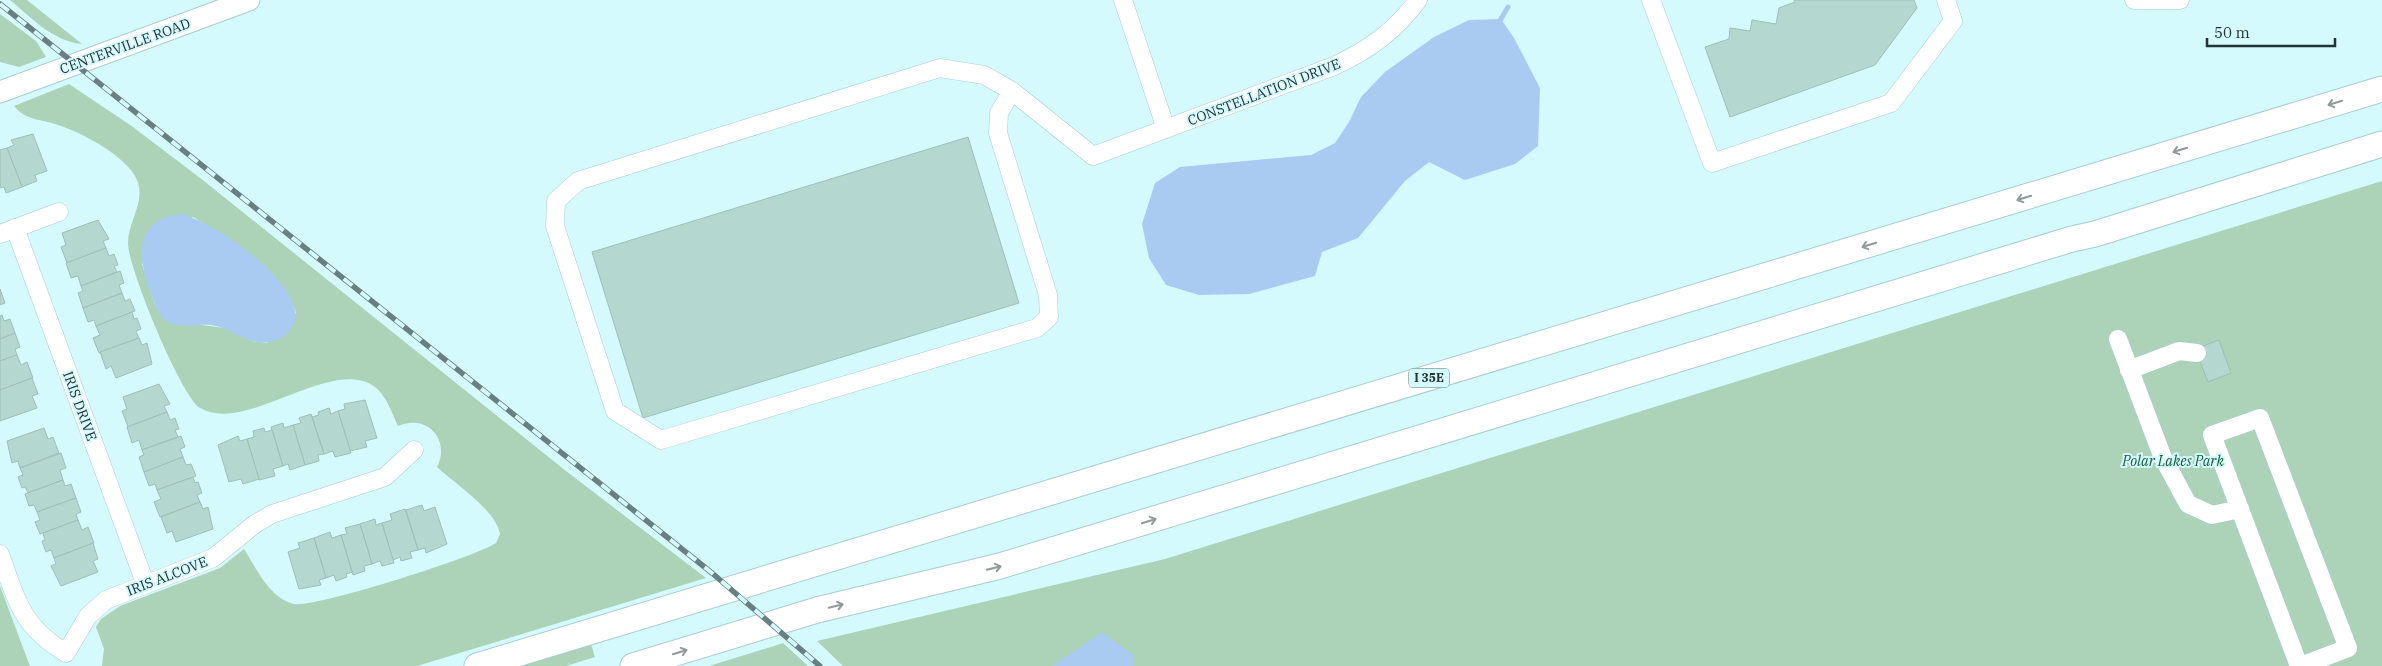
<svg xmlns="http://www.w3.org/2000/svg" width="2382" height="666" font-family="'IBM Plex Serif',serif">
	<rect width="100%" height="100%" fill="#d5fafe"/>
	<g fill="#acd2b8" fill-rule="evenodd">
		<path d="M10,0H27L82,44C52,41 32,18 10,0Z"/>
		<path d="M0,14L36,41L46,57L19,67L0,62Z"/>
		<path d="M69,84L133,127L204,181L566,471L706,578L417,666H102L104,649L96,627L101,619L120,606L220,568L244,549C257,569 269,598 294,604C315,608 475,557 496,543L500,534C496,510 455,484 437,467C451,440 427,413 398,426C392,413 386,395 375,387C332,355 246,435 200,408C181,396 128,268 128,243C128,221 146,202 137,180C128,157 81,132 58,125C42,119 26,121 14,106ZM193,217C226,236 287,275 296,313L267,343L252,341L225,328L202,325L155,305L142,264Z"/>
		<path d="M2382,181V666H843L817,641L1165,559Z"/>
		<path d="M0,586L28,661L30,666H0Z"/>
		<path d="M783,643L808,666H709L774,646Z"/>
		<path d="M591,644L595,657L566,666H522Z"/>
	</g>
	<g fill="#a9cbf1">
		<path d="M1501,19L1514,38L1540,88L1538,146L1515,164L1465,180L1429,162L1405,181L1358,238L1322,252L1315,276L1249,294L1199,295L1166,285L1149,258L1142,224L1155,183L1180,167L1311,155L1335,143L1349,122L1361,97L1385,72L1434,37L1469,20Z"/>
		<path d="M178,214C208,215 332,301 285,335C277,341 267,344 257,342C240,339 228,327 211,325C198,324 177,329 166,321C157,314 154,301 150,291C138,259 134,221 178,214Z"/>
		<path d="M1102,632L1133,655V666H1052Z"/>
	</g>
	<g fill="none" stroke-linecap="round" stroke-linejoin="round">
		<path stroke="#a9cbf1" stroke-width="5" d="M1498,24L1508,7"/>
	</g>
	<g fill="#b4d7cf" stroke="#9dbfb7">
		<path d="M1794,0H1914L1917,8L1875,65L1730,117L1705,47L1729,39L1730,28L1750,31L1752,20L1776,24L1779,8L1795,2Z"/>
		<path d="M33,134L47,171L35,175L37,181L22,187L7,148L14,145L11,140Z"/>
		<path d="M968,137L1019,303L643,418L592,252Z"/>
		<path d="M7,148L22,187L6,193L4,187L0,188V150Z"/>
		<path d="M98,220L109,239L103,241L106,248L67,263L61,247L66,245L62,233Z"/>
		<path d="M106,248L109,256L114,254L118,265L114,266L117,272L81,286L78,276L71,278L66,263Z"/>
		<path d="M120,271L124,283L119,285L122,293L83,308L78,293L83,291L81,286Z"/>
		<path d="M0,289L5,303L0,305Z"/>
		<path d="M122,293L125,301L130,299L135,311L96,326L94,320L88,322L83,308Z"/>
		<path d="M132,312L134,319L137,318L141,329L136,331L139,338L99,353L93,338L100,335L96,326Z"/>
		<path d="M2,315L4,321L10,319L15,333L0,339V316Z"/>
		<path d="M15,333L20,347L15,349L17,355L0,361V339Z"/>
		<path d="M139,338L142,345L147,343L152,364L116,378L111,366L106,369L100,352Z"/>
		<path d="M2219,340L2231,373L2208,382L2195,349Z"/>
		<path d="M17,355L21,365L27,362L33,378L0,390V361Z"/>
		<path d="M32,378L38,394L32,396L37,408L0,421V390Z"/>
		<path d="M159,384L170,404L164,406L167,412L128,427L122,411L127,409L123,397Z"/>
		<path d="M365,400L377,438L365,441L367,447L350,451L338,411L345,409L344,404Z"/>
		<path d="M329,408L331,414L338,411L351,453L335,457L333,451L324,454L312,417L319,415L318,412Z"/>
		<path d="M167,412L170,420L175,418L179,429L175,430L178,437L142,450L139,440L132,443L127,427Z"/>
		<path d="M311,414L324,454L318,455L319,461L305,465L293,425L301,423L299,418Z"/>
		<path d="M283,423L284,428L293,425L305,465L290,470L288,464L283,466L271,427Z"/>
		<path d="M44,428L48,439L53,437L59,453L20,468L18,461L12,463L7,441Z"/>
		<path d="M264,428L265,432L272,430L283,466L273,469L275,476L259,480L247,439L254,437L253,431Z"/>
		<path d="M181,436L185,447L180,449L183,457L144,472L139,457L144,455L142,450Z"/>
		<path d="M238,436L240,441L247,439L259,479L243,484L241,479L229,482L218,445Z"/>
		<path d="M61,453L66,468L60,470L63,480L28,493L25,487L22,488L18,477L23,475L20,468Z"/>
		<path d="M183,457L186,465L191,464L196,476L157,490L155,484L149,486L144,472Z"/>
		<path d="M193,477L195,483L198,482L202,493L197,495L200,502L160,517L154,502L161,499L157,490Z"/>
		<path d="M63,480L65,486L71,484L76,498L37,512L34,505L29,506L25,494Z"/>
		<path d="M76,498L81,512L76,514L78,520L40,534L35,522L40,520L37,512Z"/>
		<path d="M200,502L203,509L208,507L213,529L176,542L172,531L167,533L161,517Z"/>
		<path d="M422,505L424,511L435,507L447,544L426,553L425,548L418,550L406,510Z"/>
		<path d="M405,509L418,550L410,552L412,558L401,561L400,557L393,560L382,523L392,520L390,514Z"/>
		<path d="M375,519L376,525L382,523L394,563L382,566L380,561L372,564L360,524Z"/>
		<path d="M78,520L82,530L88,527L94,543L54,558L51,550L46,552L42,541L45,540L43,533Z"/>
		<path d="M360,524L372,564L364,566L365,571L353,575L341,535L347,534L345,528Z"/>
		<path d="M330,532L332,538L341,535L352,572L346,574L347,577L336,581L334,575L326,578L314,538Z"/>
		<path d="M314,538L326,578L319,580L321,585L299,589L288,552L300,548L298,543Z"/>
		<path d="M93,543L98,559L93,561L98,572L61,586L51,566L56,564L54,558Z"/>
	</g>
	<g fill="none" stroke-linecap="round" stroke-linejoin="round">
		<defs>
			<g id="minor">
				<path d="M1123,0L1166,129"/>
				<path d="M1651,0L1712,163L1891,103L1953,21L1946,0"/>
				<path d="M2134,0H2180"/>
				<path d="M1012,91L999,113L998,133L1048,295L1049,317L1037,328L661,440L615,411L555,226L556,201L578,181L940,68L984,75L1012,91L1093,156L1334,66C1369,50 1395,31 1418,0"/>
				<path d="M15,228L145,583"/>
				<path d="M0,234L59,212"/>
				<path d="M2118,339L2163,458L2188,504L2212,515L2240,509"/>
				<path d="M2129,370L2179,351L2197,353"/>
				<path d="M0,554C17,601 21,626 66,653L88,616L106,600L213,558L255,524L272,514L385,477L414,450"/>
				<path d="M2299,666L2212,435L2260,418L2348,648L2301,666"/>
			</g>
			<path id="major" d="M0,92L249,0"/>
			<g id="highway">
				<path d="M477,666L2382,89"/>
				<path d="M633,666L817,610L1000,566L2072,239L2095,234L2382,144"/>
			</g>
		</defs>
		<use href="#minor" stroke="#a8cdd0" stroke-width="19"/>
		<use href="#major" stroke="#a8cdd0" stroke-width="23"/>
		<use href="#highway" stroke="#a8cdd0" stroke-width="27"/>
		<use href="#minor" stroke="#fff" stroke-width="18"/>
		<use href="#major" stroke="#fff" stroke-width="21"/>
		<use href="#highway" stroke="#fff" stroke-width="25"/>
		<defs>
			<path id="rail" d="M0,4L712,573L820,666"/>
		</defs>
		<use href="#rail" stroke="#688082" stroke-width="5.5"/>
		<use href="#rail" stroke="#d5fafe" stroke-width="4" stroke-dasharray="11" stroke-linecap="butt"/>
	</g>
	<defs><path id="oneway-shaft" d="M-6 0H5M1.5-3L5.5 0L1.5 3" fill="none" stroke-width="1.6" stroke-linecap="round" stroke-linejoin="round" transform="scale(1.25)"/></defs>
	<g stroke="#92999a">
		<use href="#oneway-shaft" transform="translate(2335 103) rotate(163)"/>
		<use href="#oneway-shaft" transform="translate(2180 150) rotate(163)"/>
		<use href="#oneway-shaft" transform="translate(2024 198) rotate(163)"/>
		<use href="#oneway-shaft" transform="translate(1869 245) rotate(163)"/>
		<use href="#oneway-shaft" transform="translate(1149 521) rotate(-17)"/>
		<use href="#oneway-shaft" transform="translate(994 568) rotate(-14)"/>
		<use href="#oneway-shaft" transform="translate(836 606) rotate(-13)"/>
		<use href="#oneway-shaft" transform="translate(680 652) rotate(-17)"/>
	</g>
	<g text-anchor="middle" stroke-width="4" stroke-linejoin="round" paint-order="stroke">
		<rect fill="#d5fafe" stroke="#596f71" stroke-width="1" x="1409" y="368.5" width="40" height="19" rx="4"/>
		<g font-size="12" font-weight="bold" fill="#243334">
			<text x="1429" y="382">I 35E</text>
		</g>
		<g font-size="14" fill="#243334" stroke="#d5fafe">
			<text transform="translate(125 46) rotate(-20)" y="5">CENTERVILLE ROAD</text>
			<text transform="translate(1264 92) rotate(-21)" y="5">CONSTELLATION DRIVE</text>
			<text transform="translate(80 406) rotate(70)" y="5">IRIS DRIVE</text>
			<text transform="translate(167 576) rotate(-21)" y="5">IRIS ALCOVE</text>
		</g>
		<g font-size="14" font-style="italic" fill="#125c35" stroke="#d5fafe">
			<text x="2173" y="466">Polar Lakes Park</text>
		</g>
	</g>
	<path d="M2207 38v8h128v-8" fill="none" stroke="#243334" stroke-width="2.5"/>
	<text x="2214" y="38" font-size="15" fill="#243334" stroke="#d5fafe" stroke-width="4" paint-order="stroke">50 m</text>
</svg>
